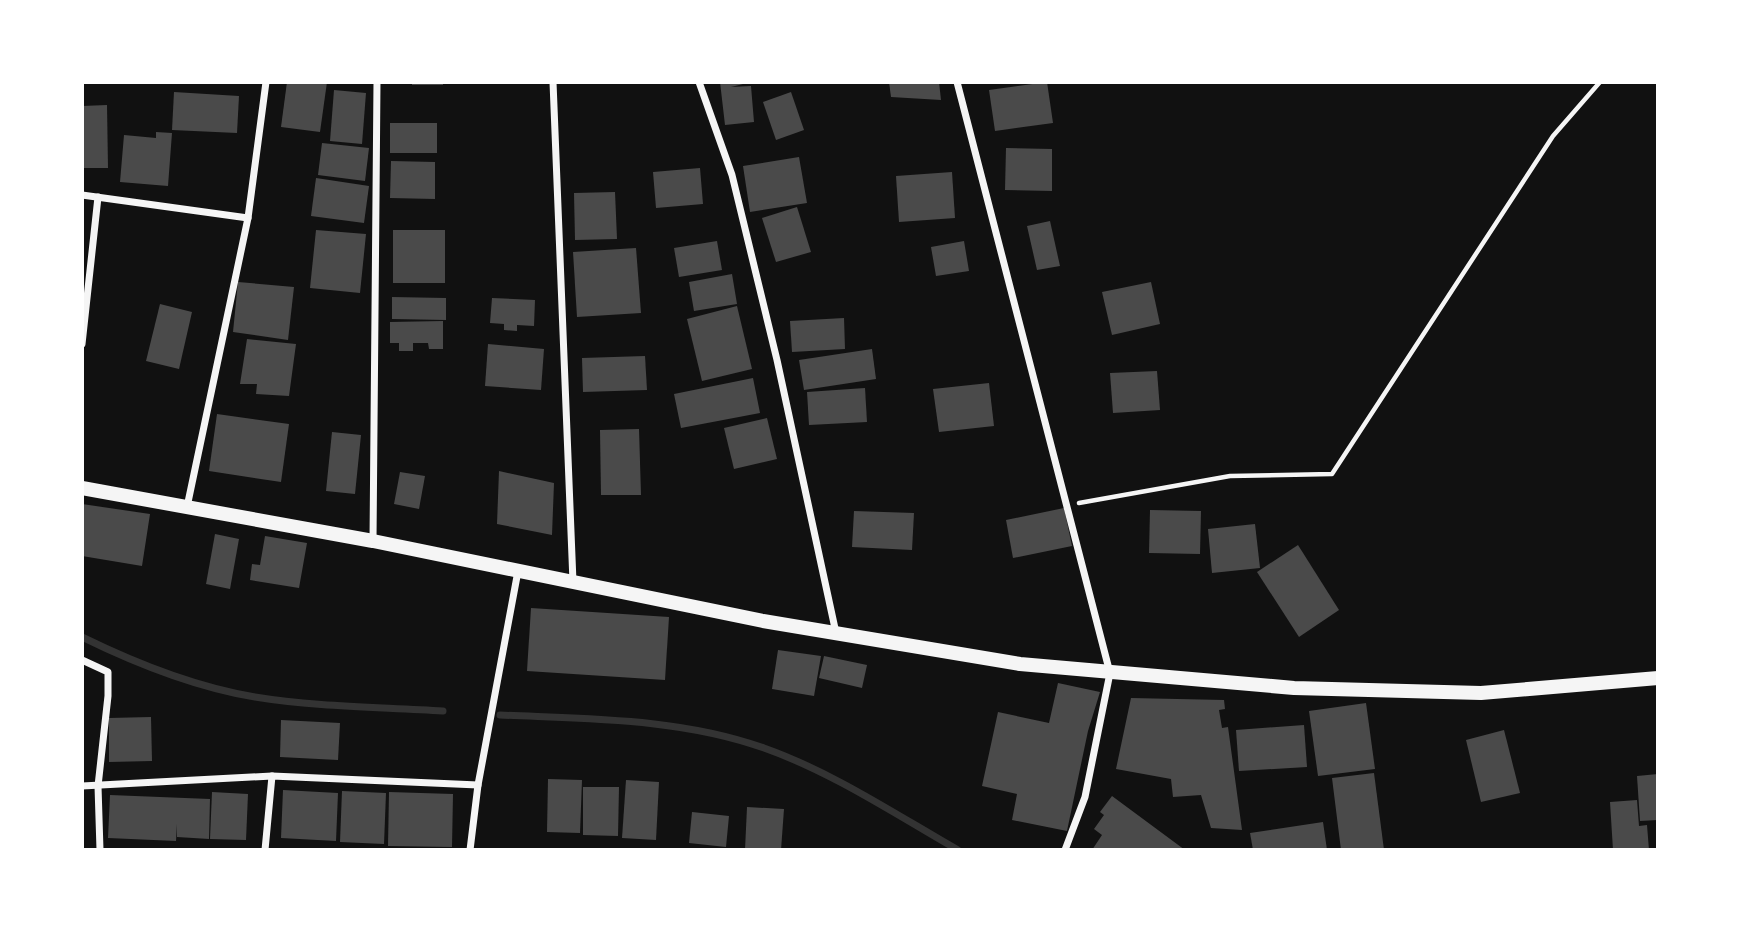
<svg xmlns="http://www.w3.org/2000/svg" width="1740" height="932" font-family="'IBM Plex Serif',serif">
	<rect width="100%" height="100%" fill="#111"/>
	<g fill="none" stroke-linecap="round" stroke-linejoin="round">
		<g stroke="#333" stroke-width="7">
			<path d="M82,637C137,664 194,687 255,697C316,707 381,707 443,711"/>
			<path d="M500,715C588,719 680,718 764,748C832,772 895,814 958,850"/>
		</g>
	</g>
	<g fill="#4a4a4a">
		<path d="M287,82H327L320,132L281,127Z"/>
		<rect x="412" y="82" width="31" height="3"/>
		<path d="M720,82H751L731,87L751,86L754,122L725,125Z"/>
		<path d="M889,82H939L941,100L891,97Z"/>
		<path d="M1047,82L1053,123L995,131L989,90Z"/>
		<path d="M334,90L366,93L362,144L330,141Z"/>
		<path d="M174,92L239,96L237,133L172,130Z"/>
		<path d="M791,92L804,130L776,140L763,102Z"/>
		<path d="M107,105L108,168H82V106Z"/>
		<rect x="390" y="123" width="47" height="30"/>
		<path d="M156,132L172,133L168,186L120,182L124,135L156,138Z"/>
		<path d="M322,143L369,148L365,181L318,175Z"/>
		<path d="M1006,148L1052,149V191L1005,190Z"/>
		<path d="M799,157L807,203L750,212L743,166Z"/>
		<path d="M391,161L435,162V199L390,198Z"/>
		<path d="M700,168L703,204L656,208L653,172Z"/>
		<path d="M952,172L955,218L899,222L896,176Z"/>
		<path d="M316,178L369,186L364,223L311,216Z"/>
		<path d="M615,192L617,239L575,240L574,193Z"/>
		<path d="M797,207L811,252L776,262L762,218Z"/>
		<path d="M1050,221L1060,266L1037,270L1027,226Z"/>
		<path d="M316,230L366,234L360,293L310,288Z"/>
		<rect x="393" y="230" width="52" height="53"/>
		<path d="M717,241L722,270L679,277L674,248Z"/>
		<path d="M964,241L969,271L936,276L931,247Z"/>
		<path d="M636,248L641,313L577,317L573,252Z"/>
		<path d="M732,274L737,304L694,311L689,282Z"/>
		<path d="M238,282L294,287L288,340L233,332Z"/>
		<path d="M1151,282L1160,324L1112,335L1102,292Z"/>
		<path d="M392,297L446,298V320L392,319Z"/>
		<path d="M492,298L535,300L534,326L517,325V331L504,330V324L490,323Z"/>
		<path d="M160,304L192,312L179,369L146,361Z"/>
		<path d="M737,306L752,369L702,381L687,319Z"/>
		<path d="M844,318L845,349L792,352L790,321Z"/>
		<path d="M443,321V349H429L428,343H413V351H399V343H390V322Z"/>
		<path d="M247,339L296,344L289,396L256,394L257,384H240Z"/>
		<path d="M488,344L544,349L541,390L485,386Z"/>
		<path d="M872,349L876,379L804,390L799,360Z"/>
		<path d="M645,356L647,390L583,392L582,358Z"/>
		<path d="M1157,371L1160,410L1113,413L1110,373Z"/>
		<path d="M753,378L760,413L681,428L674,394Z"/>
		<path d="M989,383L994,426L939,432L933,389Z"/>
		<path d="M865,388L867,422L809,425L807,392Z"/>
		<path d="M217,414L289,424L281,482L209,471Z"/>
		<path d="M767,418L777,459L734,469L724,428Z"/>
		<path d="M639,429L641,495H601L600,430Z"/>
		<path d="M332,432L361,435L355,494L326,491Z"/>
		<path d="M499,471L554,483L552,535L497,524Z"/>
		<path d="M400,472L425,476L419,509L394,504Z"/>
		<path d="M82,504L150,514L142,566L82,556Z"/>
		<path d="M1064,508L1072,546L1013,558L1006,520Z"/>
		<path d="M1150,510L1201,511L1200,554L1149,553Z"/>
		<path d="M854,511L914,513L912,550L852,547Z"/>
		<path d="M1255,524L1260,568L1212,573L1208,529Z"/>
		<path d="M215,534L239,539L230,589L206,584Z"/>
		<path d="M265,536L307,543L299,588L250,580L252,564L260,565Z"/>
		<path d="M1298,545L1339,610L1299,637L1257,572Z"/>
		<path d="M531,608L669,617L665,680L527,671Z"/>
		<path d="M778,650L821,656L814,696L772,689Z"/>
		<path d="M824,656L867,665L862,688L819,678Z"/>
		<path d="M1058,683L1100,692L1088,731L1067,831L1012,820L1017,794L982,786L998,712L1049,723Z"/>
		<path d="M1131,698L1224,700L1225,709L1219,710L1222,728L1228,727L1242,830L1211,828L1201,795L1173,797L1171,779L1116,769Z"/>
		<path d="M1366,703L1375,769L1318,776L1309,711Z"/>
		<path d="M151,717L152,761L109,762V718Z"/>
		<path d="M281,720L340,723L338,760L280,757Z"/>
		<path d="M1304,725L1307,767L1239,771L1236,730Z"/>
		<path d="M1504,730L1520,793L1481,802L1466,740Z"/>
		<path d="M1374,773L1384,850H1341L1332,778Z"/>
		<path d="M1658,774V820L1640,821L1637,776Z"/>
		<path d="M548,779L582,780L580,833L547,832Z"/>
		<path d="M626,780L659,782L656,840L622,838Z"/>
		<path d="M583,787H619L618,836L583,835Z"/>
		<path d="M283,790L338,793L336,841L281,838Z"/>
		<path d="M342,791L386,793L384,844L340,842Z"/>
		<path d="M212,792L248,794L246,840L210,839Z"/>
		<path d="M389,792L453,794L452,847L388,846Z"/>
		<path d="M110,795L210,799L209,839L177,837V824L176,841L108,838Z"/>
		<path d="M1112,796L1185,850H1092L1102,835L1094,829L1104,815L1100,812Z"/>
		<path d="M1637,800L1639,826L1647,825L1649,850H1613L1610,802Z"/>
		<path d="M747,807L784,809L781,850H745Z"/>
		<path d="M692,812L729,816L726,847L689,843Z"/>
		<path d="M1323,822L1327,850H1253L1250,833Z"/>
	</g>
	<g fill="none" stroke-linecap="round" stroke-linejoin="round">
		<path stroke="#f5f5f5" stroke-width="4.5" d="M1079,503L1230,476L1332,474L1553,136L1600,82"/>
		<g stroke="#f5f5f5" stroke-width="7">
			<path d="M553,82L573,582"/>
			<path d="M699,82L732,175L777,360L836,633"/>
			<path d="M957,82L1110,673L1085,797L1065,850"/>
			<path d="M82,195L248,218"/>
			<path d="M82,344L98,197"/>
			<path d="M187,507L248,218L266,82"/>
			<path d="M373,541L377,82"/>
			<path d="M82,660L108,672V696L98,786L100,850"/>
			<path d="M82,786L272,776L478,785"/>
			<path d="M265,850L272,776"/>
			<path d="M470,850L478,785L518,571"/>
		</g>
		<path stroke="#f5f5f5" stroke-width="14" d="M82,488L373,541L763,621L1020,664L1294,688L1481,693L1658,678"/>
	</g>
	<rect width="1740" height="932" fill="none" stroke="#ffffff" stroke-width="168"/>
</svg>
